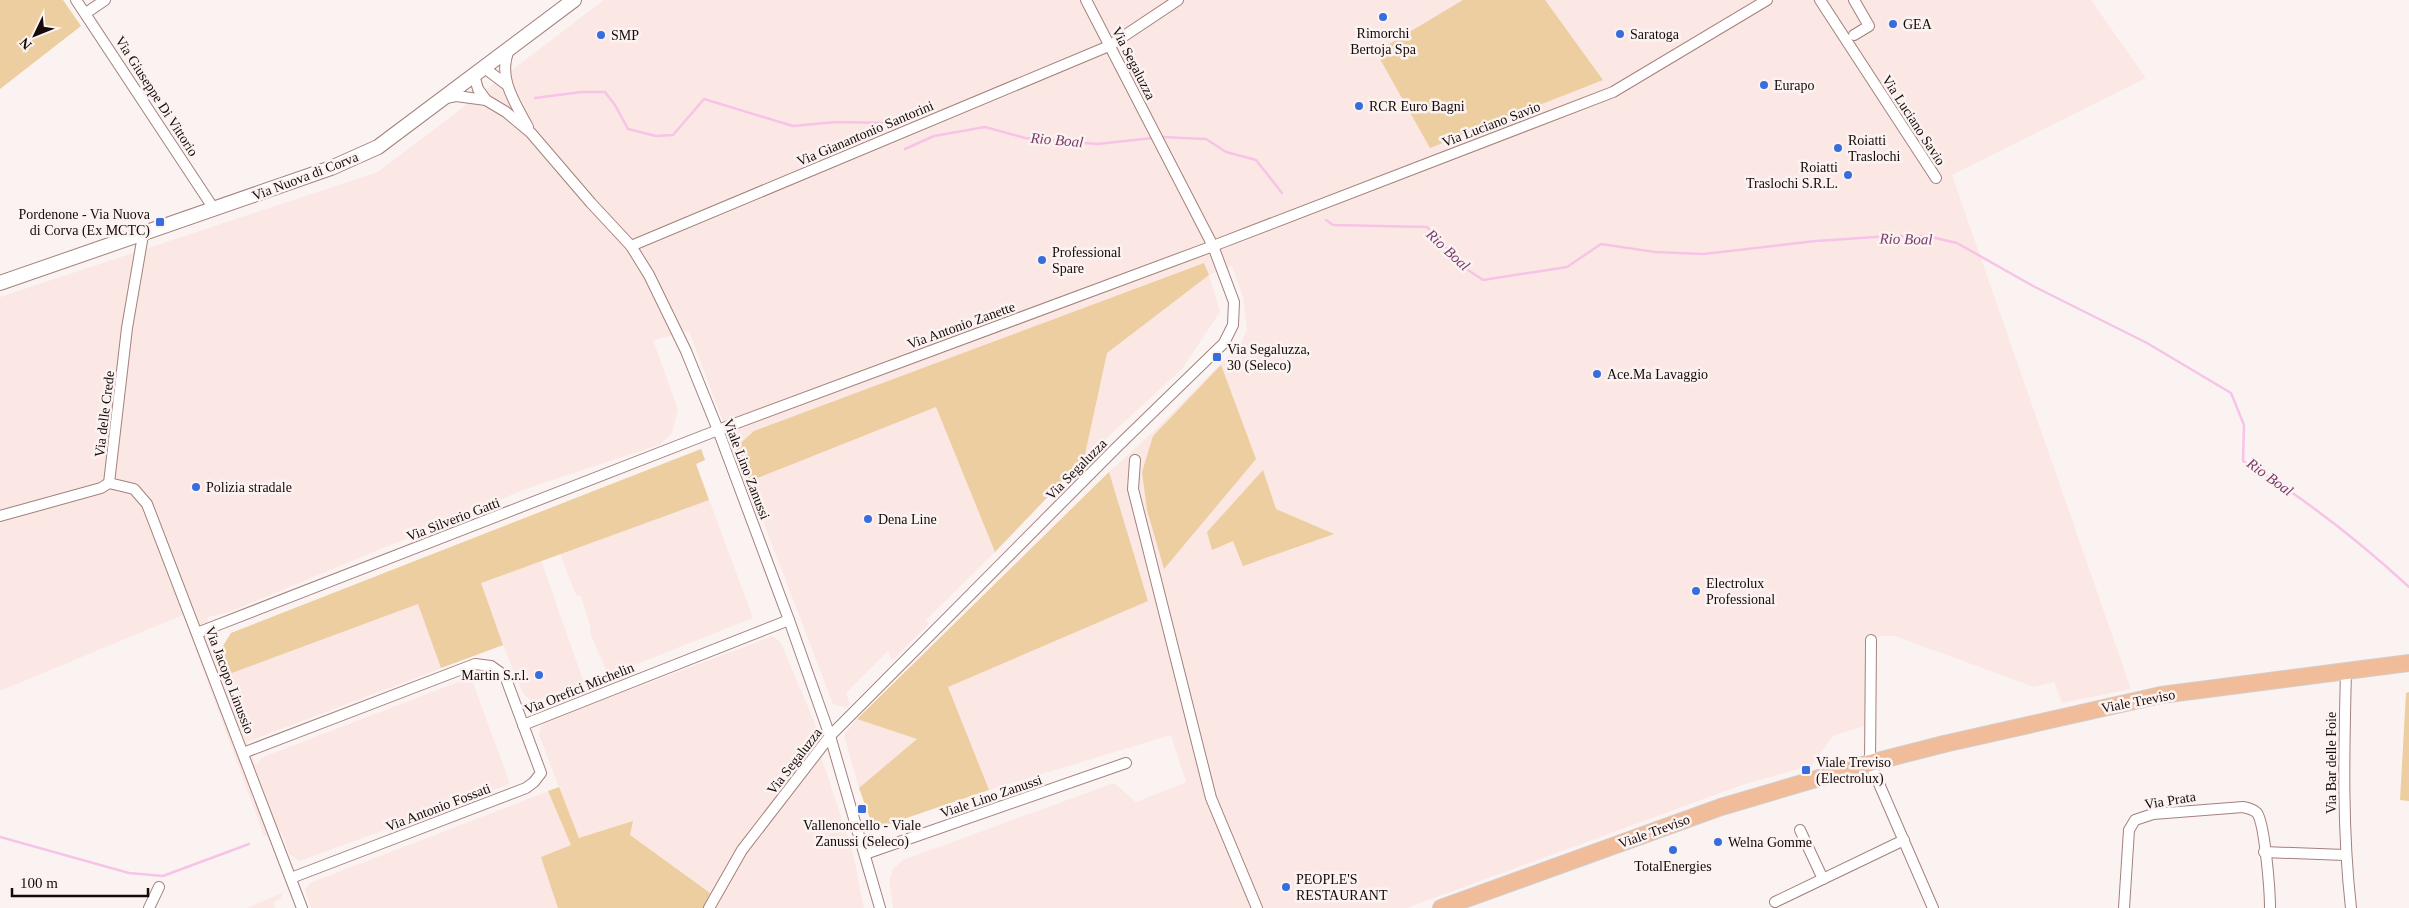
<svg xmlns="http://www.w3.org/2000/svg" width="2409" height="908" font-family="'Times New Roman',serif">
	<rect width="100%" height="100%" fill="#fbf3f2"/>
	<g fill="#fbe8e5">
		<path d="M604,0H2091L2146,78L1952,175L2131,689L2062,703L2054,682L2034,687L1895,636H1881L1864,643L1867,725L1833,736L1812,765L1742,785L1407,908H893L889,881L893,869L903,860L1114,783L1136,802L1186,782L1171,735L989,790L874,829L859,788L844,735L857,719L1109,472L1155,430L1241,343L1247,329L1243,297L1232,266L1209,275L1220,312L1182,369L1084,459L995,552L926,620L929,624L892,661L888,651L846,693L850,704L846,708L833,704L754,498L750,481L720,414L689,331L653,340L678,409L672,433L659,445L528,488L227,613L207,617L218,654L231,633L701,449L705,460L696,464L753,618L614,673L606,670L590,633L591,629L581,596L576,595L560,554L541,560L583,680L579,685L535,701L529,699L523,693L503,645L247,742L256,765L263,757L471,677L510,784L300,861L289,854L281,831L264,836L183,615L0,691V297L378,172Z"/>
		<path d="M773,636L781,643L819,733L822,759L853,853L864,908H311L305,890L310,883L559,787L539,735L541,726L547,721Z"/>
		<path d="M284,892L280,899L273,903L275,908H247Z"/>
	</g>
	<g fill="#eccea0">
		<path d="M0,0H63L81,26L0,89Z"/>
		<path d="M1463,0H1545L1603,80L1430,148L1376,52Z"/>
		<path d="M1204,263L1209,275L1107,353L1084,459L995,552L936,407L750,481L735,448L754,431Z"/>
		<path d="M1221,365L1256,459L1164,569L1147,510L1142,472L1153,436Z"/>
		<path d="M701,449L705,460L696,464L709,500L481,583L503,645L441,668L418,604L224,676L218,654L231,633Z"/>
		<path d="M1263,470L1276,509L1334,534L1243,566L1233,541L1212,550L1207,532Z"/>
		<path d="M1109,472L1148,601L948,687L989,790L874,829L859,788L917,739L857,719Z"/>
		<path d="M2409,692V801L2400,800L2406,693Z"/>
		<path d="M559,787L579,838L633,821L630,835L710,893L703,908H558L541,857L571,845L548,791Z"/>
	</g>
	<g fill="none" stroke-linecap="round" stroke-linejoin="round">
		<g stroke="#f7c3e7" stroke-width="2.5">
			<path d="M535,98L581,92H605L615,105L628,129L656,136L673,135L704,99L793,126L836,122L887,123"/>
			<path d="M1161,137L1206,139L1226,152L1256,160L1282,193"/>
			<path d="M905,149L934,136L985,127L1025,138L1097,144L1153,138"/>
			<path d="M1326,220L1333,225L1427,227L1465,268L1483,280L1567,267L1601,244L1655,252L1703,254L1816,241L1890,236H1927L1957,243L2033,286L2147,343L2231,393L2244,425L2243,461C2303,497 2358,540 2409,587"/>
			<path d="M0,837L129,873L163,876L249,844"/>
		</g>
		<defs>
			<g id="street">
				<path d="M76,0L214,209"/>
				<path d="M1820,0L1936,178"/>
				<path d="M1854,0L1869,26L1854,35"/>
				<path d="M86,13L105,0"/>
				<path d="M510,48C496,76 515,103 528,127"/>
				<path d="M483,67L507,85"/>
				<path d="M474,75L478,89L486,100"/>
				<path d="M446,98L456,96L486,100L506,112L531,133L591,203L631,246L649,275L686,351L718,430L789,620L830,736L880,908"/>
				<path d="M631,246L1109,46L1178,0"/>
				<path d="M1135,460L1133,489L1211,798L1257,908"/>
				<path d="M109,483L134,489L147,504L302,908"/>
				<path d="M109,483L127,328L143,235"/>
				<path d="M0,516L101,488L109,483"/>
				<path d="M197,633L718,430L1213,246L1613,92L1767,0"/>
				<path d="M1871,640L1870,763L1933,908"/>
				<path d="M2346,671C2344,751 2342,829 2351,908"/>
				<path d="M523,725L789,620"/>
				<path d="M243,753L475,664L491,666L505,676L541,773L534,782L526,788L291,878"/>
				<path d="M1800,830L1823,879"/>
				<path d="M2264,852L2345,855"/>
				<path d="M865,854L1126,763"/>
				<path d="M1775,902L1904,840"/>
				<path d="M149,908L159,887"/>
				<path d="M709,908L742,850L830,736L1116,448L1224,343L1233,325L1234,302L1213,246L1086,0"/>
				<path d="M2124,908L2129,830L2135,820L2153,814L2243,807C2248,808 2253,809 2257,813C2265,824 2270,892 2270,908"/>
			</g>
			<path id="secondary" d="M0,283L331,168L378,147L574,0"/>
			<path id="primary" d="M1441,908L1721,807L1870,763L1944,744L2161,695L2409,663"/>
		</defs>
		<use href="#street" stroke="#a4817c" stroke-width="12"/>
		<use href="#secondary" stroke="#a4817c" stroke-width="16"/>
		<use href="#primary" stroke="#d0cece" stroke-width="18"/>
		<use href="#street" stroke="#fff" stroke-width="10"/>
		<use href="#secondary" stroke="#fff" stroke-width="14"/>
		<use href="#primary" stroke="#f1bc9a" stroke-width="16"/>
	</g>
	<g fill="#376ddc" stroke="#fbf3f2" stroke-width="2">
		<circle cx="1383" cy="17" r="5"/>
		<circle cx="1893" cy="24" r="5"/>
		<circle cx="1620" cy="34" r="5"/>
		<circle cx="601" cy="35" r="5"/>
		<circle cx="1764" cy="85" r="5"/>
		<circle cx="1359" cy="106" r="5"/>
		<circle cx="1838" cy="148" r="5"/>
		<circle cx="1848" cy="175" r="5"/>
		<rect x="155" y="217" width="10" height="10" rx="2.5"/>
		<circle cx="1042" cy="260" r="5"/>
		<rect x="1212" y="352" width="10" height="10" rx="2.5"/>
		<circle cx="1597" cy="374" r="5"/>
		<circle cx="196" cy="487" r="5"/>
		<circle cx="868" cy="519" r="5"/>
		<circle cx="1696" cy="591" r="5"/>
		<circle cx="539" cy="675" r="5"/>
		<rect x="1801" y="765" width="10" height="10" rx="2.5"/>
		<rect x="857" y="804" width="10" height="10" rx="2.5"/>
		<circle cx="1718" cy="842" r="5"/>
		<circle cx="1673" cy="850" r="5"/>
		<circle cx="1286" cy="887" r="5"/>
	</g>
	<g text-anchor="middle" stroke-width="5" stroke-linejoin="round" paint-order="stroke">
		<g font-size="14" fill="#160a08" stroke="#fbf3f2" text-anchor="start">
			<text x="1903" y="29">GEA</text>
			<text x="1383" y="38" text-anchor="middle">Rimorchi<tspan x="1383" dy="16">Bertoja Spa</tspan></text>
			<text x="1630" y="39">Saratoga</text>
			<text x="611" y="40">SMP</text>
			<text x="1774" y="90">Eurapo</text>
			<text x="1369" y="111">RCR Euro Bagni</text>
			<text x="1848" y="145">Roiatti<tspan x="1848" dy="16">Traslochi</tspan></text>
			<text x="1838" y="172" text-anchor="end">Roiatti<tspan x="1838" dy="16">Traslochi S.R.L.</tspan></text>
			<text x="150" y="219" text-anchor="end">Pordenone - Via Nuova<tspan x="150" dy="16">di Corva (Ex MCTC)</tspan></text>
			<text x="1052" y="257">Professional<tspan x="1052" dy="16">Spare</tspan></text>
			<text x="1227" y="354">Via Segaluzza,<tspan x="1227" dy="16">30 (Seleco)</tspan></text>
			<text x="1607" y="379">Ace.Ma Lavaggio</text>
			<text x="206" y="492">Polizia stradale</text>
			<text x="878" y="524">Dena Line</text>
			<text x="1706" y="588">Electrolux<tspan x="1706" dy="16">Professional</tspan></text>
			<text x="529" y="680" text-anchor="end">Martin S.r.l.</text>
			<text x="1816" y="767">Viale Treviso<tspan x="1816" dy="16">(Electrolux)</tspan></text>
			<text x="862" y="830" text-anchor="middle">Vallenoncello - Viale<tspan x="862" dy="16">Zanussi (Seleco)</tspan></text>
			<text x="1728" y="847">Welna Gomme</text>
			<text x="1673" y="871" text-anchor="middle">TotalEnergies</text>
			<text x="1296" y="884">PEOPLE'S<tspan x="1296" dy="16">RESTAURANT</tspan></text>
		</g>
		<g font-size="14" fill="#160a08" stroke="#fbf3f2">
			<text transform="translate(1134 63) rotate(63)" y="5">Via Segaluzza</text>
			<text transform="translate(157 96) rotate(57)" y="5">Via Giuseppe Di Vittorio</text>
			<text transform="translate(1914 120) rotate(57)" y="5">Via Luciano Savio</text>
			<text transform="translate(1491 124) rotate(-21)" y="5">Via Luciano Savio</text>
			<text transform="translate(865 133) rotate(-23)" y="5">Via Gianantonio Santorini</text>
			<text transform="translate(305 176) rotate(-21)" y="5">Via Nuova di Corva</text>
			<text transform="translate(961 325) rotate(-20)" y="5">Via Antonio Zanette</text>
			<text transform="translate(104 414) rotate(-83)" y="5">Via delle Crede</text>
			<text transform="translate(747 469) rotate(69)" y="5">Viale Lino Zanussi</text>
			<text transform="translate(1076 469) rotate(-45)" y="5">Via Segaluzza</text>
			<text transform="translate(453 519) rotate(-21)" y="5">Via Silverio Gatti</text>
			<text transform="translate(230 680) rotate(69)" y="5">Via Jacopo Linussio</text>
			<text transform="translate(579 688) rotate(-22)" y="5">Via Orefici Michelin</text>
			<text transform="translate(2138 701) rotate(-11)" y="5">Viale Treviso</text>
			<text transform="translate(794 761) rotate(-52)" y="5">Via Segaluzza</text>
			<text transform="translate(2331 763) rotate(-90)" y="5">Via Bar delle Foie</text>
			<text transform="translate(991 796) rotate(-19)" y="5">Viale Lino Zanussi</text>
			<text transform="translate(2170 800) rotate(-9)" y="5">Via Prata</text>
			<text transform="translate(438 807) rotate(-21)" y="5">Via Antonio Fossati</text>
			<text transform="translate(1654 831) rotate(-20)" y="5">Viale Treviso</text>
		</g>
		<g font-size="15" font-style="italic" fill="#783a68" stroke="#fbf3f2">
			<text transform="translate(1057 140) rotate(5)" y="5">Rio Boal</text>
			<text transform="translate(1906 239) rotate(1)" y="5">Rio Boal</text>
			<text transform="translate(1448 250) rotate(43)" y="5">Rio Boal</text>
			<text transform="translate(2270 477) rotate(36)" y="5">Rio Boal</text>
		</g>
	</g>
	<g transform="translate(35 35) rotate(227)" stroke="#fbf3f2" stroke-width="4" paint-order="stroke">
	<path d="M0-4L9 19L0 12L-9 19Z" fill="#160a08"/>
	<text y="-8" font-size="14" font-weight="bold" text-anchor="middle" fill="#160a08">N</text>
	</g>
	<path d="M12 888v8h136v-8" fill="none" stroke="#160a08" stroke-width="2.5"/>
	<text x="20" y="888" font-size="15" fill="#160a08" stroke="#fbf3f2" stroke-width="4" paint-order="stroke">100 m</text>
</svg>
